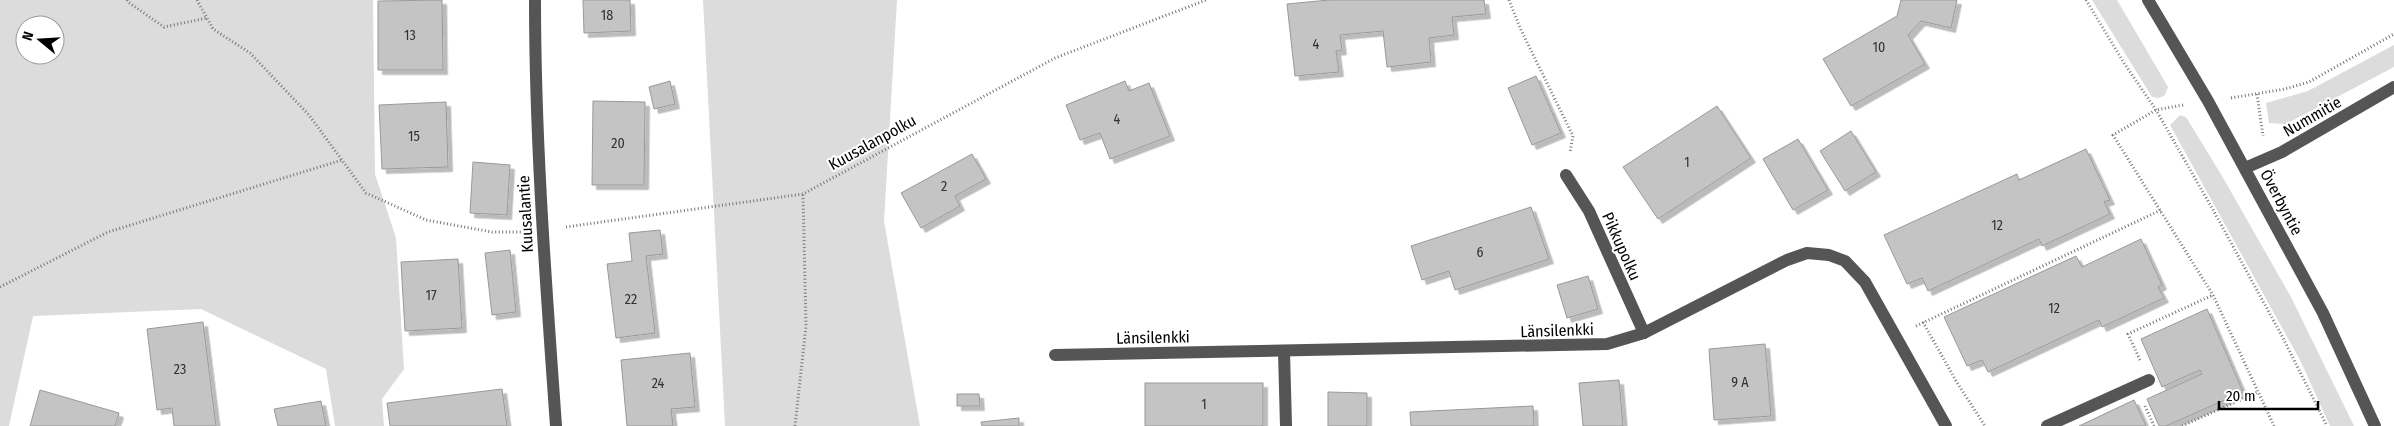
<svg xmlns="http://www.w3.org/2000/svg" width="2394" height="426" font-family="'Fira Sans Condensed',sans-serif">
	<defs>
		<filter id="shadow"><feDropShadow dx="4.5" dy="4.5" stdDeviation="0" flood-color="#0004"/></filter>
	</defs>
	<rect width="100%" height="100%" fill="#fff"/>
	<g fill="#dcdcdc" fill-rule="evenodd">
		<path d="M0,0H373L375,174L396,238L404,369L382,399L384,426H335L326,369L201,309L33,316L9,426H0ZM25,25H55V55H25Z"/>
		<path d="M703,0H897L884,221L920,426H725Z"/>
		<path d="M2092,0H2117L2168,87L2165,95L2159,98L2152,97Z"/>
		<path d="M2394,45V67L2286,124L2269,123L2266,103L2308,91Z"/>
		<path d="M2180,115L2186,117L2222,176L2291,297L2354,426H2330L2301,362L2170,125Z"/>
	</g>
	<g fill="#c4c4c4" stroke="#999" filter="url(#shadow)">
		<path d="M442,0L443,70H378V1Z"/>
		<path d="M583,0H630L631,31L584,33Z"/>
		<path d="M1329,0H1484L1486,14L1452,17L1454,35L1429,38L1431,62L1387,67L1383,31L1340,35L1342,50L1336,51L1339,72L1295,76L1287,4Z"/>
		<path d="M1901,0H1957L1951,28L1921,21L1908,35L1925,64L1851,106L1823,59L1897,16Z"/>
		<path d="M1536,76L1561,133L1532,145L1508,88Z"/>
		<path d="M670,81L675,104L654,109L649,87Z"/>
		<path d="M1125,81L1129,91L1149,83L1170,136L1110,159L1100,133L1080,140L1066,105Z"/>
		<path d="M593,101L645,102L644,185H592Z"/>
		<path d="M446,102L448,167L382,169L379,105Z"/>
		<path d="M1717,106L1751,158L1658,219L1623,167Z"/>
		<path d="M1851,131L1876,172L1845,191L1820,151Z"/>
		<path d="M1798,139L1828,190L1793,210L1763,159Z"/>
		<path d="M2086,149L2110,200L2104,202L2110,214L2042,246L2039,239L1928,291L1922,278L1907,284L1884,235L2017,174L2019,180Z"/>
		<path d="M972,154L986,179L955,196L960,206L921,228L901,193Z"/>
		<path d="M473,162L510,165L507,215L470,213Z"/>
		<path d="M1531,207L1549,259L1455,290L1449,271L1422,280L1411,246Z"/>
		<path d="M660,230L663,254L646,256L655,333L616,338L607,264L632,261L629,233Z"/>
		<path d="M2141,239L2162,285L2158,287L2164,298L2102,327L2099,320L1988,372L1982,360L1967,366L1944,317L2076,256L2082,267Z"/>
		<path d="M510,250L516,312L492,315L485,253Z"/>
		<path d="M458,259L462,328L405,331L401,262Z"/>
		<path d="M1588,276L1598,309L1567,318L1557,285Z"/>
		<path d="M2207,309L2243,392L2166,426H2159L2147,399L2202,374L2200,370L2162,387L2141,339Z"/>
		<path d="M203,322L216,426H174L172,408L157,410L147,329Z"/>
		<path d="M1765,344L1771,416L1714,420L1709,349Z"/>
		<path d="M690,353L695,407L671,409L673,426H627L621,360Z"/>
		<path d="M1619,380L1623,426H1583L1579,383Z"/>
		<rect x="1145" y="383" width="118" height="43"/>
		<path d="M502,389L507,426H390L387,403Z"/>
		<path d="M40,390L119,413L115,426H30Z"/>
		<path d="M1328,392L1367,393V426H1328Z"/>
		<path d="M957,394H979L980,406H957Z"/>
		<path d="M2134,400L2146,426H2079Z"/>
		<path d="M321,401L326,426H278L274,409Z"/>
		<path d="M1533,406L1534,426H1411L1410,412Z"/>
		<path d="M1019,418V426H982L981,422Z"/>
	</g>
	<g fill="none" stroke-linecap="round" stroke-linejoin="round">
		<g stroke="#777" stroke-width="3" stroke-dasharray="1 2.5" stroke-linecap="butt">
			<path d="M127,0L128,2L164,27L207,18"/>
			<path d="M197,0L213,29L250,53L309,115L366,193L426,220L492,232H521"/>
			<path d="M1509,0L1521,30L1573,136L1570,152"/>
			<path d="M2086,0L2124,63L2156,110L2212,208L2282,336L2327,426"/>
			<path d="M2257,94L2263,136"/>
			<path d="M2231,98L2285,89L2309,82L2394,34"/>
			<path d="M2183,105L2156,110L2113,135L2213,295L2274,426"/>
			<path d="M566,227L803,194L1055,58L1206,0"/>
			<path d="M0,287L108,232L342,160"/>
			<path d="M1923,322L1956,381L1985,426"/>
			<path d="M1916,326L2161,210"/>
			<path d="M2140,360L2128,334L2213,295"/>
			<path d="M2145,406L2154,426"/>
			<path d="M795,426L806,326L803,194"/>
			<path d="M2182,426L2258,392"/>
		</g>
		<g stroke="#555" stroke-width="12">
			<path d="M535,0C535,142 546,284 556,426"/>
			<path d="M2148,0L2208,101L2323,313L2375,426"/>
			<path d="M2245,168L2282,152L2394,87"/>
			<path d="M1566,175L1589,211L1644,333"/>
			<path d="M1284,352L1286,426"/>
			<path d="M1055,355L1607,344L1644,333L1787,260L1807,253L1829,255L1845,261L1865,282L1946,426"/>
			<path d="M2047,426L2149,380"/>
		</g>
	</g>
	<g text-anchor="middle" stroke-width="4" stroke-linejoin="round" paint-order="stroke">
		<g font-size="14" fill="#313131">
			<text x="607" y="20">18</text>
			<text x="410" y="40">13</text>
			<text x="1316" y="49">4</text>
			<text x="1879" y="52">10</text>
			<text x="1117" y="124">4</text>
			<text x="414" y="141">15</text>
			<text x="618" y="148">20</text>
			<text x="1687" y="167">1</text>
			<text x="944" y="191">2</text>
			<text x="1997" y="230">12</text>
			<text x="1480" y="257">6</text>
			<text x="431" y="300">17</text>
			<text x="631" y="304">22</text>
			<text x="2054" y="313">12</text>
			<text x="180" y="374">23</text>
			<text x="1740" y="387">9 A</text>
			<text x="658" y="388">24</text>
			<text x="1204" y="409">1</text>
		</g>
		<g font-size="16" fill="#000" stroke="#fff">
			<text transform="translate(2312 116) rotate(-30)" y="6">Nummitie</text>
			<text transform="translate(872 142) rotate(-29)" y="6">Kuusalanpolku</text>
			<text transform="translate(2282 202) rotate(62)" y="6">Överbyntie</text>
			<text transform="translate(525 214) rotate(-93)" y="6">Kuusalantie</text>
			<text transform="translate(1622 246) rotate(66)" y="6">Pikkupolku</text>
			<text transform="translate(1557 330) rotate(-2)" y="6">Länsilenkki</text>
			<text transform="translate(1153 337) rotate(-1)" y="6">Länsilenkki</text>
		</g>
	</g>
	<g transform="translate(40 40) rotate(288)"><circle r="24" fill="#ffffff" stroke="#999999"/>
	<path d="M0-4L9 19L0 12L-9 19Z" fill="#000000"/>
	<text y="-8" font-size="14" font-weight="bold" text-anchor="middle" fill="#000000">N</text>
	</g>
	<path d="M2219 401v8h99v-8" fill="none" stroke="#000000" stroke-width="2.5"/>
	<text x="2226" y="401" font-size="15" fill="#000000" stroke="#ffffff" stroke-width="4" paint-order="stroke">20 m</text>
</svg>
